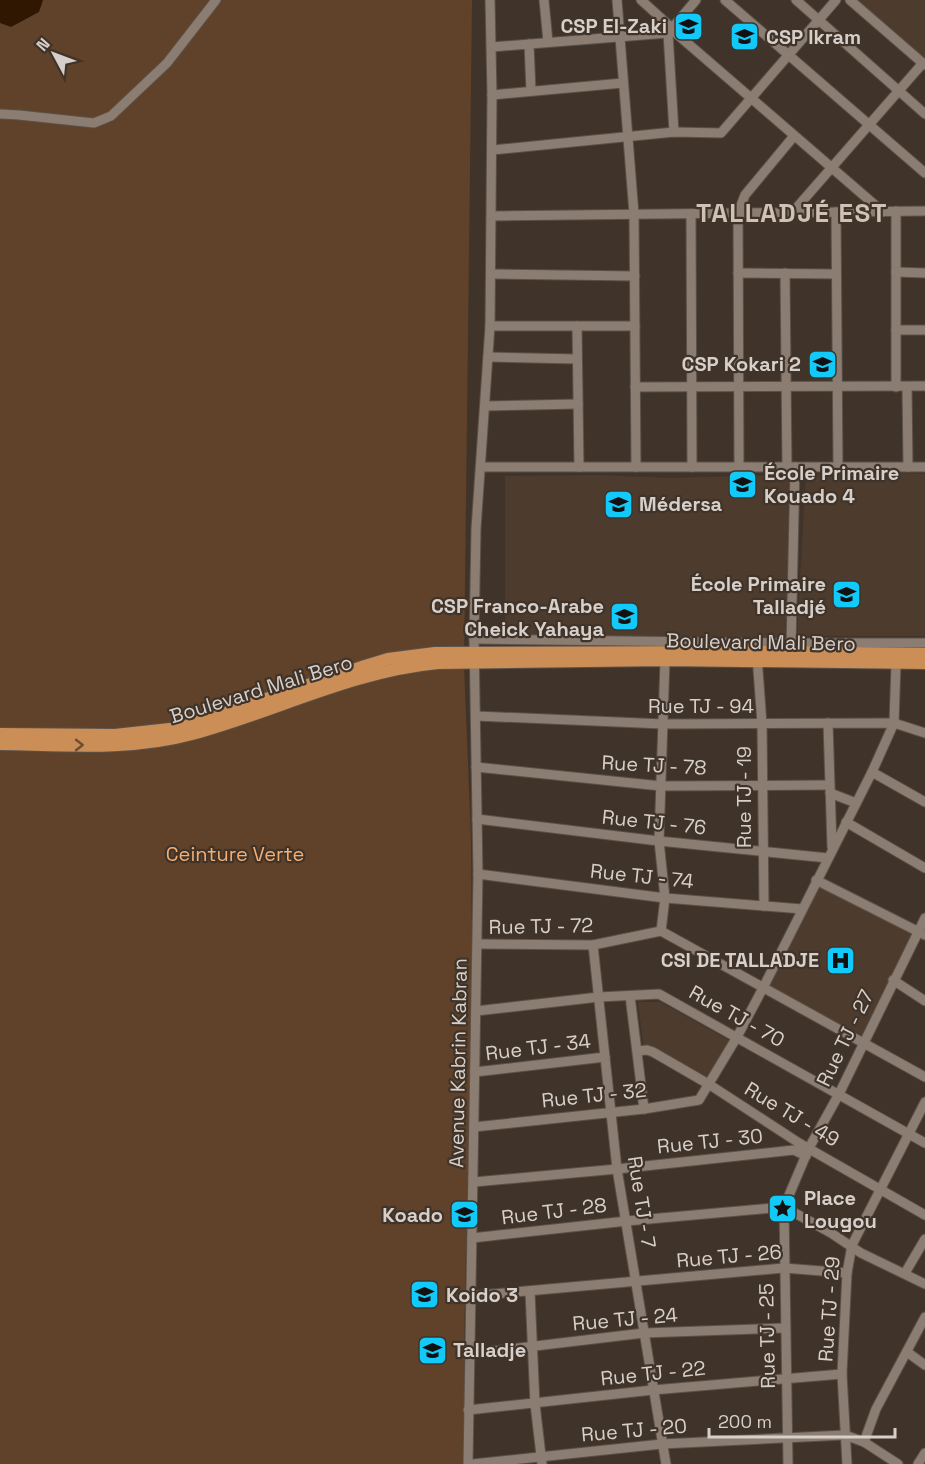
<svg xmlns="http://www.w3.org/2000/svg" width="925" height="1464" font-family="'Space Grotesk',sans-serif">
	<rect width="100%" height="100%" fill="#40342a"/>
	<g fill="#4d3c2e">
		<path d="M856,0H925V60Z"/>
		<path d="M897,473L925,474V636H797L806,474Z"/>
		<path d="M598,475L670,478L789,475L787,639L505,636V476Z"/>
		<path d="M819,886L913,933L862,1035L767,987Z"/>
		<path d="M638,1002H660L732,1042L708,1086L644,1050Z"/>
	</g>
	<path fill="#5f4229" d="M0,0H472L464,665L471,839L472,973L464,1347L465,1464H0Z"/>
	<path fill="#2f1702" d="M0,0H43L39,12L11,27L0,23Z"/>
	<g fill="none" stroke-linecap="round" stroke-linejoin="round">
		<defs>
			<g id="minor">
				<path d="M544,0L548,42"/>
				<path d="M617,0L634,214L636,467"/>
				<path d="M641,0L672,28"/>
				<path d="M725,0L925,173"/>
				<path d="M796,0L925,114"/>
				<path d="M850,0L925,65"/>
				<path d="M671,29L883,212"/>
				<path d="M529,44L531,91"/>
				<path d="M492,47L668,33"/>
				<path d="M492,95L623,83"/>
				<path d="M0,114L19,115L94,123L111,116L167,63L216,0"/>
				<path d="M674,132L668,33L696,0"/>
				<path d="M492,150L674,132L721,133L836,0"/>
				<path d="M896,211V387"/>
				<path d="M836,212L838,467"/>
				<path d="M792,213L923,63"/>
				<path d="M691,214L692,467"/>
				<path d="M492,216L925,211"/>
				<path d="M896,272L925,273"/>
				<path d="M738,273L836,274"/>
				<path d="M785,273L787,467"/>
				<path d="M491,274L635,276"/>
				<path d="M490,326H635"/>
				<path d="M577,326L579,467"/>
				<path d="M896,330H925"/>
				<path d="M488,357L577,359"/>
				<path d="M635,387L925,386"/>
				<path d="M907,387L908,467"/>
				<path d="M485,406L578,404"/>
				<path d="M481,467H925"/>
				<path d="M739,467L738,213L745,195L794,136"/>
				<path d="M474,639L791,643H925"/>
				<path d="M791,648L795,467"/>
				<path d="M757,656L762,724L764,906"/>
				<path d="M476,716L663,724L894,723L925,733"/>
				<path d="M828,723L832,847"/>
				<path d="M476,767L661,786L829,785"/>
				<path d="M872,772L925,802"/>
				<path d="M830,793L856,803"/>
				<path d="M477,819L659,841L828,858"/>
				<path d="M846,822L925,868"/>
				<path d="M478,874L665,898L802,909"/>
				<path d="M816,880L925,935"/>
				<path d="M661,931L665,898L659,841L665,660"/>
				<path d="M478,944L593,945L661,931L925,1077"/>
				<path d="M593,945L617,1169L666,1464"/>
				<path d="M893,980L925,1001"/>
				<path d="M630,996L644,1109"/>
				<path d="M476,1011L599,997L659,994L925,1143"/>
				<path d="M638,1051L647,1050L653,1052L710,1085L799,1143L925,1215"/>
				<path d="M475,1072L605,1057"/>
				<path d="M474,1127L644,1109L699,1100L737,1037L763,988L872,772L894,723L896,664"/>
				<path d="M474,1182L617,1169L794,1150L806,1156"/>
				<path d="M784,1207L831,1233L861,1253L925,1284"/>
				<path d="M472,1238L627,1221L784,1207"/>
				<path d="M905,1273L925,1239"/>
				<path d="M530,1292L535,1404L542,1464"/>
				<path d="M470,1296L784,1268L847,1273"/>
				<path d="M907,1352L925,1365"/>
				<path d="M469,1354L644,1333L785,1328"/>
				<path d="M468,1410L653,1390L842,1374"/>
				<path d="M864,1442L876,1409L925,1317"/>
				<path d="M468,1464L478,874L474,639L476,529L490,326L492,95L490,0"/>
				<path d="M473,1464L662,1444L845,1435L864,1442L898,1464"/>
				<path d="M788,1464L784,1207L809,1148L839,1094L925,918"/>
				<path d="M847,1464L842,1374L847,1273L852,1245L925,1102"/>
				<path d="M918,1464L925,1453"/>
			</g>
			<g id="major">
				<path d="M0,734L115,735L179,728L365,666L388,659L435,653L757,652L925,654"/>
				<path d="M0,744C64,745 130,751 192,734C274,712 352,671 438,663L665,660L925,663"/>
			</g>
		</defs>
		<use href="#minor" stroke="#5b5149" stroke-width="11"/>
		<use href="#major" stroke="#5b5149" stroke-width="14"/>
		<use href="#minor" stroke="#8b7d72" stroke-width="9"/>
		<use href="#major" stroke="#cb8e56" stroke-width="12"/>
	</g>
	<defs><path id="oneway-chevron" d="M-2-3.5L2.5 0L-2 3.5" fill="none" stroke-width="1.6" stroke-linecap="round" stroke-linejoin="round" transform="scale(1.5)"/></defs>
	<use stroke="#6a4f37" href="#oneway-chevron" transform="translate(79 745)"/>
	<defs>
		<symbol id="school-square" viewBox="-11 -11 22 22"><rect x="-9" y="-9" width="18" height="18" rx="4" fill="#11cafa" stroke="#40342a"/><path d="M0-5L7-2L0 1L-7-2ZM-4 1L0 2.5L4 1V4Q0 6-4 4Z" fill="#111"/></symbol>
		<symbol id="hospital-square" viewBox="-11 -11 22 22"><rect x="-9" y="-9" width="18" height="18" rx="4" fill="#11cafa" stroke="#40342a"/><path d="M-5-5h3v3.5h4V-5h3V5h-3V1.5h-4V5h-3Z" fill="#111"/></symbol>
		<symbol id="sight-square" viewBox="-11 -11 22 22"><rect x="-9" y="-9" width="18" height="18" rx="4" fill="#11cafa" stroke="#40342a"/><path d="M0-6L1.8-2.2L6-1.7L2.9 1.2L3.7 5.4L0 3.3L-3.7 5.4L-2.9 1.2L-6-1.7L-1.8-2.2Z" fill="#111"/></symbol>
	</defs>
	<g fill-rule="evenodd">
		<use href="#school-square" x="672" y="10" width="33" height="33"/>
		<use href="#school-square" x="728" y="20" width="33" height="33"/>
		<use href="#school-square" x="806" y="348" width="33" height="33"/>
		<use href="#school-square" x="726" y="468" width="33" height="33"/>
		<use href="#school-square" x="602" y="488" width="33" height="33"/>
		<use href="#school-square" x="830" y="578" width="33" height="33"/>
		<use href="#school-square" x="608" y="600" width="33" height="33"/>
		<use href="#hospital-square" x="824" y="944" width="33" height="33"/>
		<use href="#sight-square" x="766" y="1192" width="33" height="33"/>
		<use href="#school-square" x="448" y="1198" width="33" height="33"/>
		<use href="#school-square" x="408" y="1278" width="33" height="33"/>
		<use href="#school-square" x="416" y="1334" width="33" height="33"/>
	</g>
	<g text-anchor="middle" stroke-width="4.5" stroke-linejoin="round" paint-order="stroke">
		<g font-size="20" font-weight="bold" fill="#d7d0ca" stroke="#40342a" text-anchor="end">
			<text x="667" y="33">CSP El-Zaki</text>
			<text x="766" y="44" text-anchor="start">CSP Ikram</text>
			<text x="801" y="371">CSP Kokari 2</text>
			<text x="764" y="480" text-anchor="start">École Primaire<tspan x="764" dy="23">Kouado 4</tspan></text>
			<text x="639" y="511" text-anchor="start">Médersa</text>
			<text x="826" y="591">École Primaire<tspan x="826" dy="23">Talladjé</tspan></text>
			<text x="604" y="613">CSP Franco-Arabe<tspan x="604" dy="23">Cheick Yahaya</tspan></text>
			<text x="819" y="967">CSI DE TALLADJE</text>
			<text x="804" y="1205" text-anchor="start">Place<tspan x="804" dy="23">Lougou</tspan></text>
			<text x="443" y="1222">Koado</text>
			<text x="446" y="1302" text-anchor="start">Koido 3</text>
			<text x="453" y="1357" text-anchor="start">Talladje</text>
		</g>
		<g font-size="20" fill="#d7d0ca" stroke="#40342a">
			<text transform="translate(761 642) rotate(1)" y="7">Boulevard Mali Bero</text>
			<text transform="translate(261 689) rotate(-17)" y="7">Boulevard Mali Bero</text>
			<text x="701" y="713">Rue TJ - 94</text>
			<text transform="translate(654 765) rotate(3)" y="7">Rue TJ - 78</text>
			<text transform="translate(744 797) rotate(-90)" y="7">Rue TJ - 19</text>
			<text transform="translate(654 822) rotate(6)" y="7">Rue TJ - 76</text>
			<text transform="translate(642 876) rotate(6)" y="7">Rue TJ - 74</text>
			<text transform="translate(541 926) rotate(-1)" y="7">Rue TJ - 72</text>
			<text transform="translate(737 1016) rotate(29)" y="7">Rue TJ - 70</text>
			<text transform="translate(845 1038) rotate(-64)" y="7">Rue TJ - 27</text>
			<text transform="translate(538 1047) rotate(-7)" y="7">Rue TJ - 34</text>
			<text transform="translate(458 1063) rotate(-89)" y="7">Avenue Kabrin Kabran</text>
			<text transform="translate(594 1095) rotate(-6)" y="7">Rue TJ - 32</text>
			<text transform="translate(792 1114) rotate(31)" y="7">Rue TJ - 49</text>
			<text transform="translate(710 1141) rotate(-6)" y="7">Rue TJ - 30</text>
			<text transform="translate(642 1202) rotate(81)" y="7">Rue TJ - 7</text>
			<text transform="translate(554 1211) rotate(-7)" y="7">Rue TJ - 28</text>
			<text transform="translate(729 1256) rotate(-5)" y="7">Rue TJ - 26</text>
			<text transform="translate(829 1309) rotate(-86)" y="7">Rue TJ - 29</text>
			<text transform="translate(625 1319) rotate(-5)" y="7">Rue TJ - 24</text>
			<text transform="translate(767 1336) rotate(-91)" y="7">Rue TJ - 25</text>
			<text transform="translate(653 1373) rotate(-6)" y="7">Rue TJ - 22</text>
			<text transform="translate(634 1430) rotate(-5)" y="7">Rue TJ - 20</text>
		</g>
		<g font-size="20" fill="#f5ad71" stroke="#40342a">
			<text x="235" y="861">Ceinture Verte</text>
		</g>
		<g font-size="26" font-weight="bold" letter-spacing="1.5" fill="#d0c1b5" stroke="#40342a">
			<text x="792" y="222">TALLADJÉ EST</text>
		</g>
	</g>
	<g transform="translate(54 54) rotate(311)" stroke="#40342a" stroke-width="4.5" paint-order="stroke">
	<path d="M0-4.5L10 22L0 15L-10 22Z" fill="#d7d0ca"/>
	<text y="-9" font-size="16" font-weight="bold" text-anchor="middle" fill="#d7d0ca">N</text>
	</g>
	<path d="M709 1428v9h186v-9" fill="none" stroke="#d7d0ca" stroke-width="3"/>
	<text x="718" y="1428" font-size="18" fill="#d7d0ca" stroke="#40342a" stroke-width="4.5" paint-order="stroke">200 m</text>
</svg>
